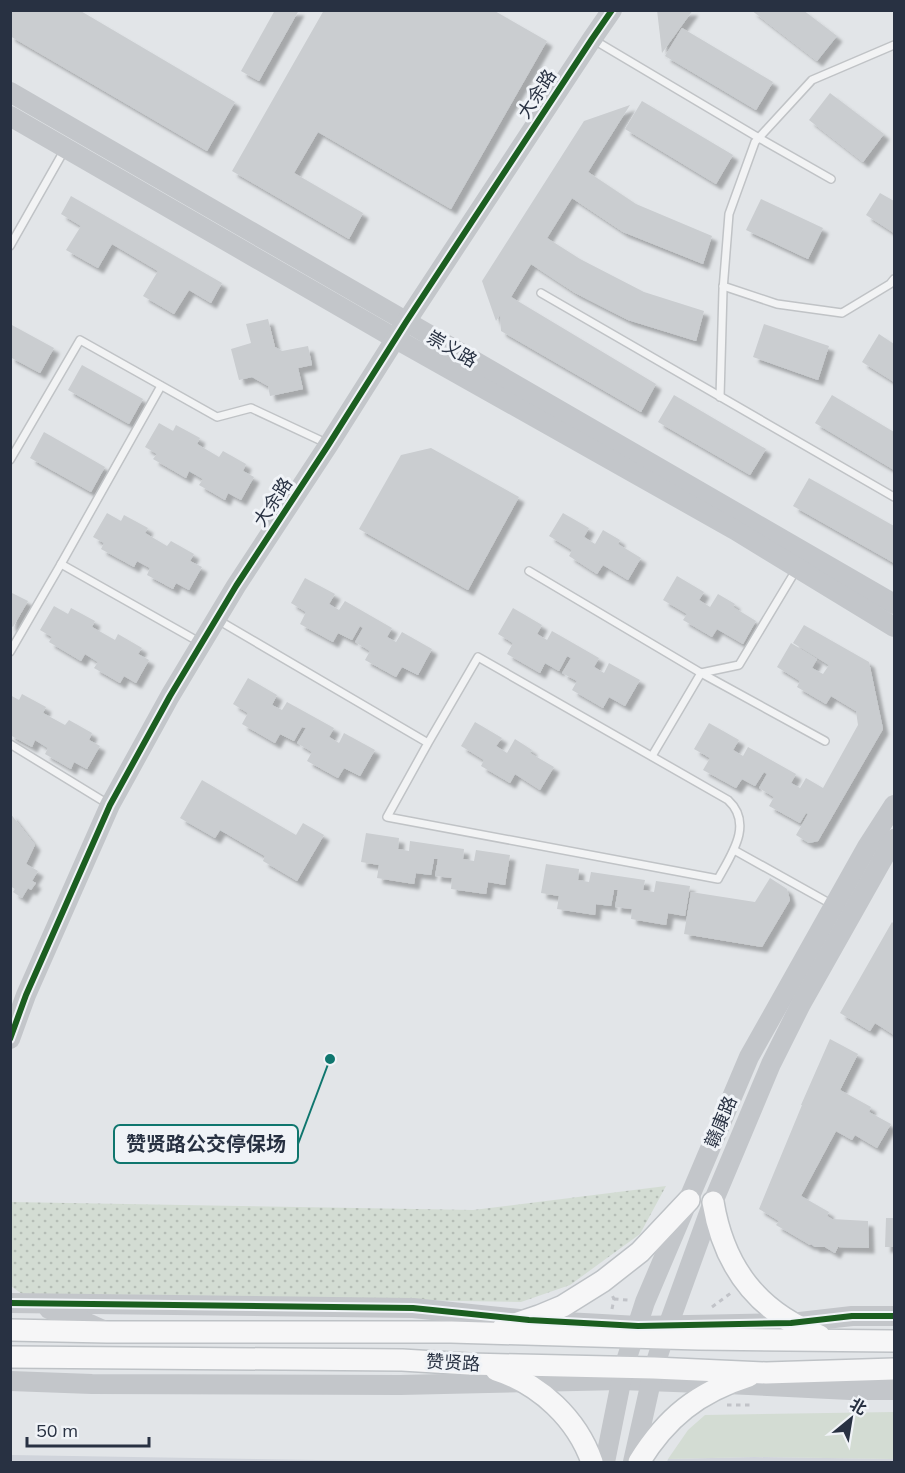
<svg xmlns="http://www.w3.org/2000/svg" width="905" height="1473" font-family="Mulish,'Noto Sans SC',sans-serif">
	<defs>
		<pattern id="park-dots" width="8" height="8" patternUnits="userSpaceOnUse" patternTransform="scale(1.5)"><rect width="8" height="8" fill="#d3dcd3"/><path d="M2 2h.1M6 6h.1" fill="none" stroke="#b5bdb6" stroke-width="1.8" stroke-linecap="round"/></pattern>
		<filter id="shadow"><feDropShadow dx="5.5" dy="5.5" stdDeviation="1.5" flood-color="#0004"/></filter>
	</defs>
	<rect width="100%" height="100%" fill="#e2e5e8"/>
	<g fill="#d0d4db">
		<path d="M10,1455H11L442,1462H11Z"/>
		<path d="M754,1457L894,1459V1462H667L668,1459Z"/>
	</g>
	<path fill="#d3dcd3" d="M894,1412V1459L754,1457L668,1459L688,1430L705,1415Z"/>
	<path fill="url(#park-dots)" d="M666,1186L640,1234L570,1285L521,1302L22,1294L11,1286L10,1202L473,1210Z"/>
	<g fill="#cacdd0" filter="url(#shadow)">
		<path d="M10,10H79L235,102L207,151L10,36Z"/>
		<path d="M275,10H299L259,81L241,71Z"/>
		<path d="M324,10H493L547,41L451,209L318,132L294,173L363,213L349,239L232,171Z"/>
		<path d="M657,10H693L662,53Z"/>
		<path d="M751,10H803L837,36L817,61Z"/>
		<path d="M682,28L773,82L756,110L665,56Z"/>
		<path d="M830,93L884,134L863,162L809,120Z"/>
		<path d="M642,101L733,155L716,184L625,129Z"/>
		<path d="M630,105L588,172L636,204L712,236L703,264L623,232L572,198L547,238L580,259L644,292L704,311L696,341L628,320L575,293L531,264L511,297L656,384L641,412L501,331L500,315L496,321L482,281L584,121Z"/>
		<path d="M880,193L894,201V233L866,215Z"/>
		<path d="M71,196L222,283L211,303L189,290L174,314L143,296L158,271L112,244L98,268L66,250L81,226L61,214Z"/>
		<path d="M761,199L823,228L808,259L746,230Z"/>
		<path d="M268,319L275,347L282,351L308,346L312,365L298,368L303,389L270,396L268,386L252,377L239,380L231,349L251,343L246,324Z"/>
		<path d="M10,324L54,348L40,373L10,357Z"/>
		<path d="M764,324L829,346L818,380L753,357Z"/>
		<path d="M879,334L894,344V382L862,362Z"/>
		<path d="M82,365L143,399L129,424L68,390Z"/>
		<path d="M674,395L766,449L750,475L658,422Z"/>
		<path d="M832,395L894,432V470L815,423Z"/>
		<path d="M159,423L173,431L176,425L200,438L197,444L219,457L223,451L246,464L243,471L254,477L241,500L228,493L225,500L199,485L203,479L189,471L186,478L153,459L157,454L145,447Z"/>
		<path d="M44,432L105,467L91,492L30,458Z"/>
		<path d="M431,448L519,497L468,590L359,529L401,455Z"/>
		<path d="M809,478L894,526V563L793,506Z"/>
		<path d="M107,513L121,521L124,515L148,528L145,533L167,546L171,541L194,554L190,561L202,567L189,590L176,583L173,589L147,575L150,568L137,561L134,567L101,549L104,543L93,537Z"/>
		<path d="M563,513L589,528L584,537L595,544L603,530L620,540L618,544L641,558L628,580L603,565L597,574L569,556L572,550L549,536Z"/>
		<path d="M677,576L704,592L699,600L710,607L718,594L735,604L733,607L756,621L743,644L717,629L712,637L683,620L687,614L663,600Z"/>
		<path d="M305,578L335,594L329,604L339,610L345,601L392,628L387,637L396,642L402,632L432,649L418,675L402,667L396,677L365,660L370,651L355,642L363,628L360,626L352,640L338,633L333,642L300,624L306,612L291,603Z"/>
		<path d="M10,592L28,601L13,627L10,625Z"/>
		<path d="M54,606L68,614L71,608L95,621L92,627L115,640L118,634L142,648L138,654L149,660L136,683L124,676L120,683L94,668L98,662L85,654L81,661L49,642L52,637L40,630Z"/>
		<path d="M513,608L542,625L537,634L547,640L552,631L599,658L594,667L604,673L609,663L640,680L625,706L609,697L603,708L572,690L577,681L562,673L571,658L567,656L559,671L545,663L540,673L507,654L513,643L498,634Z"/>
		<path d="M804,625L869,662L883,729L818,841L809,843L796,835L808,814L806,813L800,823L769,806L774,797L759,788L767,774L764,772L755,786L742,779L736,788L703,770L710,758L694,749L709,723L739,740L733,750L743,756L748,747L796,774L791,783L800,788L806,778L823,788L858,725L856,711L831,696L826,704L797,687L800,681L777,667L791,643L817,659L812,668L823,674L829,665L793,643Z"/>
		<path d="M248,678L277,695L272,705L282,710L287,702L334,728L329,737L339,743L344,733L375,750L360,776L344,768L338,778L307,761L312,752L297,743L306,728L302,727L294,741L280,734L275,743L242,724L248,713L233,704Z"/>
		<path d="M22,694L46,707L43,713L65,725L69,720L92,733L89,740L100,746L87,769L74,762L71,769L45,754L48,748L35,740L32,747L10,735V695L19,700Z"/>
		<path d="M475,722L502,738L496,746L507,753L515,739L532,750L530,753L554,767L540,790L515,774L510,783L481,766L484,760L461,746Z"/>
		<path d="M202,780L296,835L303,823L324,835L297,881L263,861L265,856L220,830L215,838L180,818Z"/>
		<path d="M10,813L35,845L26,864L38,871L32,881L36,883L31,890L28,888L22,898L13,892L15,889L10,886Z"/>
		<path d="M366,833L399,838L398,849L409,851L410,841L464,849L463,859L474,861L476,850L510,855L505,885L488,882L486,894L451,889L452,878L435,876L438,859H434L431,875L416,873L414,884L377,878L379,865L361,862Z"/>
		<path d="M546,864L579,869L578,880L589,882L591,872L645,880L643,890L654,892L656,881L690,886L685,916L668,913L666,925L631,919L632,909L615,907L618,890H614L611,906L596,904L595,915L557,909L559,896L541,893Z"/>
		<path d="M770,878L787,889L790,900L762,947L684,934L691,892L755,902Z"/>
		<path d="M892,922L894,924V1035L875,1023L870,1031L840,1013Z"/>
		<path d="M830,1039L858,1054L840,1090L871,1107L869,1112L891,1124L877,1148L855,1135L852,1140L836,1131L801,1196L829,1212L827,1216L832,1219L868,1221L869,1248L838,1247L835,1253L825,1247H815L811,1244L810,1245L776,1225L779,1221L759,1209L802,1105H801Z"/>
		<path d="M886,1218H894V1247H885Z"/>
	</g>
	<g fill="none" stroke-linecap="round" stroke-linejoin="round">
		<defs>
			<g id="lane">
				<path d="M594,40L759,138L831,179"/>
				<path d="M10,246L65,149"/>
				<path d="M723,286L777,304L842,313L890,284L894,279"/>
				<path d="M541,293L894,497"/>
				<path d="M720,397L723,290L729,214L755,142L812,80L894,45"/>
				<path d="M10,460L80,340L217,417L251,408L326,443"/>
				<path d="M61,564L161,386"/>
				<path d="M529,571L701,673L825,741"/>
				<path d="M218,620L428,743L387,817L718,879C731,855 754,824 728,800L478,657L428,743"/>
				<path d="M10,652L61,564L201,643"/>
				<path d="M10,744L108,804"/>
				<path d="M652,756L701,673L739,665L796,570"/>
				<path d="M734,850L831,904"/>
			</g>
			<g id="primary">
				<path d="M713,1202C724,1268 758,1312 820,1336"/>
				<path d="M503,1328L539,1316L563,1306L603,1281L640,1252L689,1200"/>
				<path d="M10,1330L107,1332H451L699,1339L894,1341"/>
				<path d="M10,1357L402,1360L469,1364L654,1368L766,1373L894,1369"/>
				<path d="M496,1370C540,1384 577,1419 592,1462"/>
				<path d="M639,1462C666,1418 698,1392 749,1376"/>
			</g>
		</defs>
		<use href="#lane" stroke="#c0c3c6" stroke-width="10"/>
		<use href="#primary" stroke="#bec2c6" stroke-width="24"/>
		<g stroke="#c1c3c8" stroke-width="3" stroke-dasharray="4.5 4.5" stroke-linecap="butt">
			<path d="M614,1299L628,1300"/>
			<path d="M712,1307L731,1293"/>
			<path d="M612,1309L614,1299L612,1295"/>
			<path d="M727,1405H753"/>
		</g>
		<use href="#lane" stroke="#f2f3f4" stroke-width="7"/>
		<g stroke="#c3c6ca" stroke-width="20">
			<path d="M10,92L894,604"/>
			<path d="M10,116L396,339L735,530L894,627"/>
			<path d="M10,1039L26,995L110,805L170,696L236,586L329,444L406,322L592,39L612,10"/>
			<path d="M10,1303L413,1308L529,1320L638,1326L791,1323L852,1316H894"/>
			<path d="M49,1309L67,1314L105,1331"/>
			<path d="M10,1381L92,1384L400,1385L621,1380L727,1384L850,1390H894"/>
			<path d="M605,1462L624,1367L645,1302L749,1057L867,847L894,805"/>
			<path d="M633,1462L654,1368L664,1337L713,1202L729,1164L771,1064L801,1004L894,839"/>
		</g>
		<use href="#primary" stroke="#f6f6f7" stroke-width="21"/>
		<defs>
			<g id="cycleway">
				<path d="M10,1039L26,995L110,805L170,696L236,586L329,444L406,322L592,39L612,10"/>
				<path d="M10,1303L413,1308L529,1320L638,1326L791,1323L852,1316H894"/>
			</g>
		</defs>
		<use href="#cycleway" stroke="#f0f3f7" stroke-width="10"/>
		<use href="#cycleway" stroke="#1b5e20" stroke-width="6"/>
	</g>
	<g text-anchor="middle" stroke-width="6" stroke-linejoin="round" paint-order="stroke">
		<g font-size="18" fill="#283142" stroke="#f0f3f7">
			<text transform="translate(537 94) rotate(-57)" y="6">大余路</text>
			<text transform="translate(452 349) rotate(30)" y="6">崇义路</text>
			<text transform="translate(273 502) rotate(-57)" y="6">大余路</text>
			<text transform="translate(721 1122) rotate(-67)" y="6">赣康路</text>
			<text transform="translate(453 1363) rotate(3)" y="6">赞贤路</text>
		</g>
	</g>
	<path fill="none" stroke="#0f766e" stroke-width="2" d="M330 1059L298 1144"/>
	<circle fill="#0f766e" stroke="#f0f3f7" stroke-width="2" cx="330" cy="1059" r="6"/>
	<rect fill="#f0f3f7" stroke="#0f766e" stroke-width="2" x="114" y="1125" width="184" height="38" rx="6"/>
	<g font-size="20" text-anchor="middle" font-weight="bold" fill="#283142">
		<text x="206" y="1151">赞贤路公交停保场</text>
	</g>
	<rect width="905" height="1473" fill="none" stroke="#283142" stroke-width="24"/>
	<g transform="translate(851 1419) rotate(30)" stroke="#f0f3f7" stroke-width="4.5" paint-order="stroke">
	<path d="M0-4.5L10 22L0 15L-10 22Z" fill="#283142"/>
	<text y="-9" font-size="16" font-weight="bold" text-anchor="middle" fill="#283142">北</text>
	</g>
	<path d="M27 1437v9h122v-9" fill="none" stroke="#283142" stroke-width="3"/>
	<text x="36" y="1437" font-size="18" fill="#283142" stroke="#f0f3f7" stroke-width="4.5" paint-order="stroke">50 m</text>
</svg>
